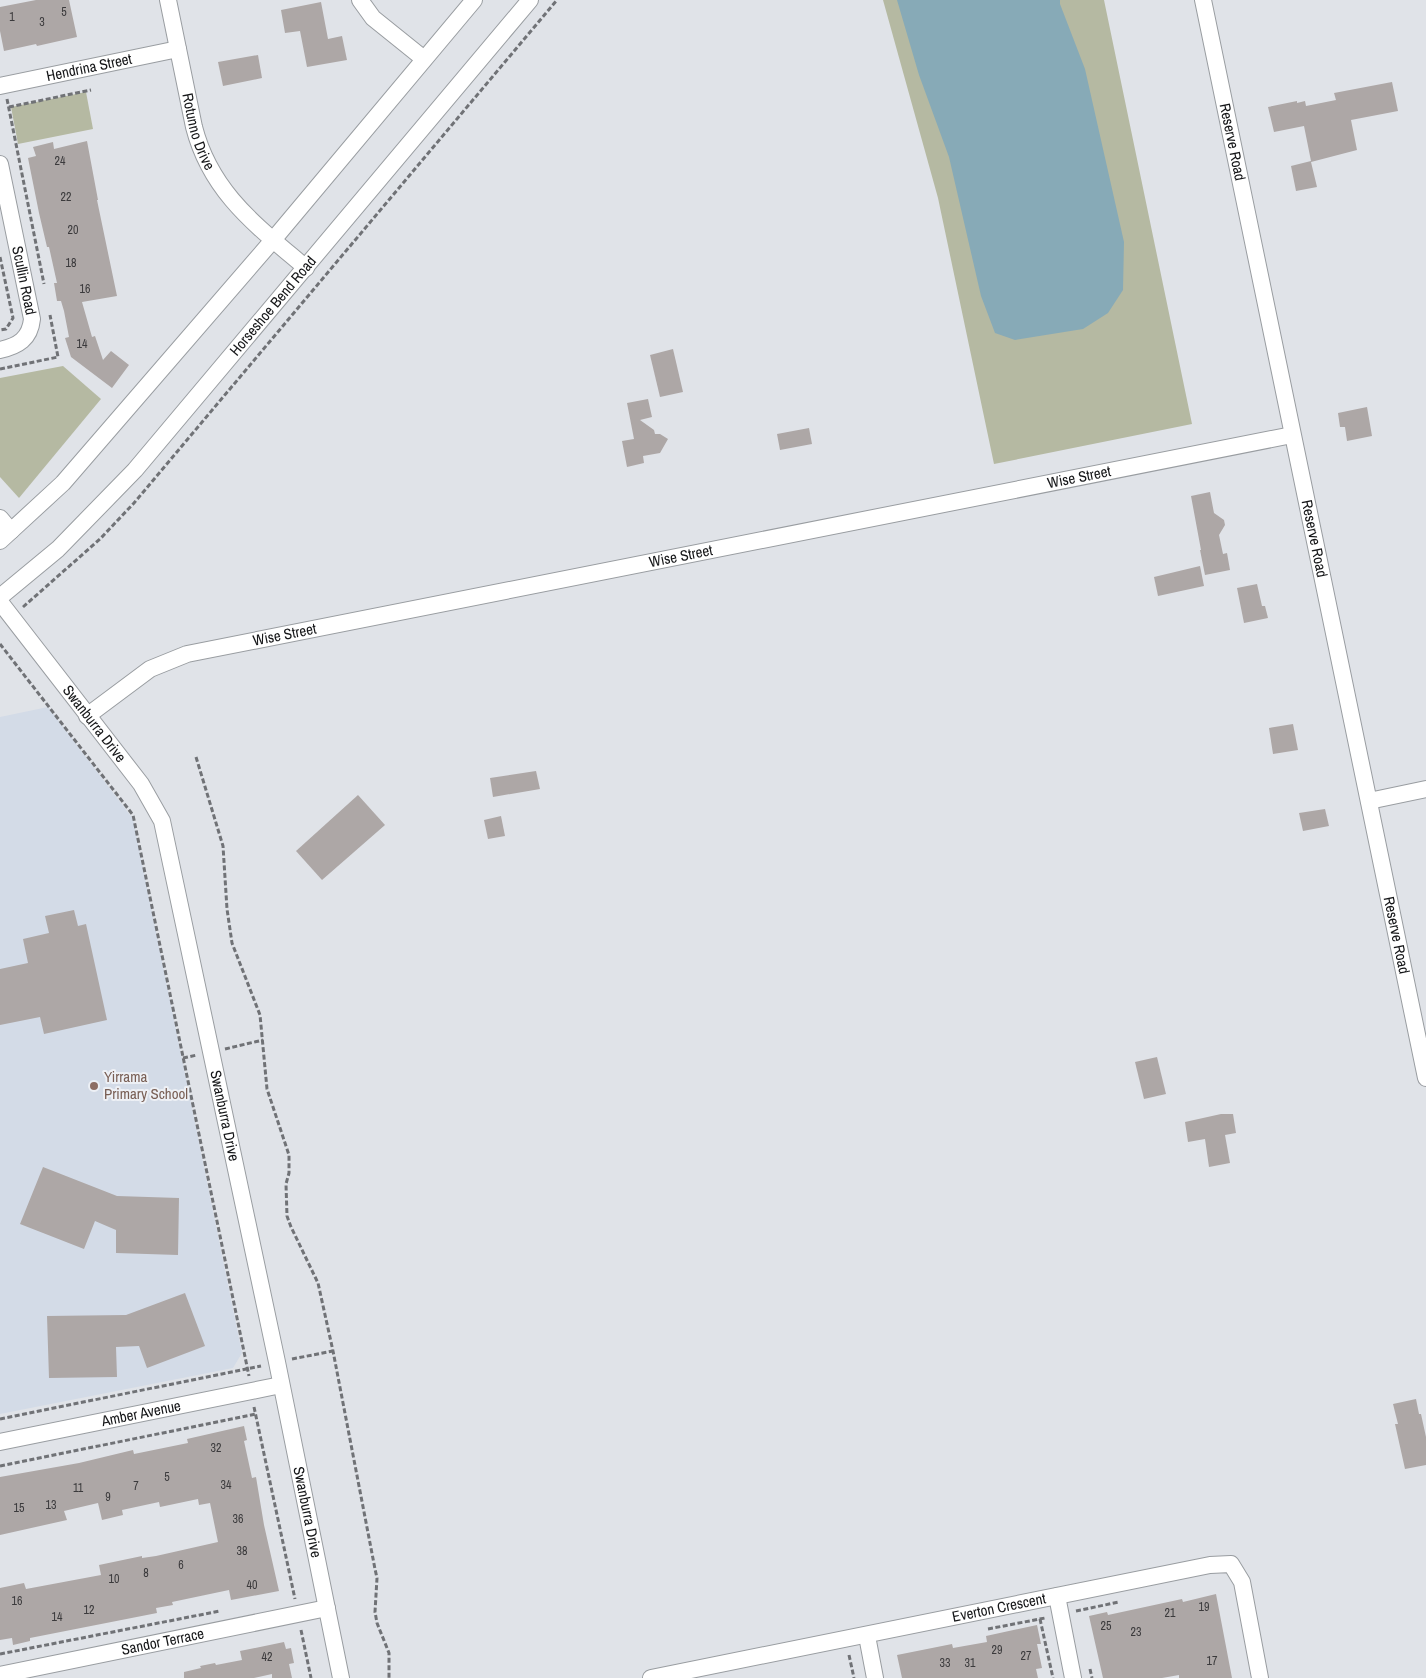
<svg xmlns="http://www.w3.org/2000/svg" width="1426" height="1678" font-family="'Archivo Narrow',sans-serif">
	<rect width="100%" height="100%" fill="#e0e3e8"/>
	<path fill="#d3dbe7" d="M48,707L133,819L242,1353L233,1368L0,1414V717Z"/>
	<g fill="#b5b9a2">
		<path d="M883,0H1104L1192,424L994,464L938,198Z"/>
		<path d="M86,92L93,129L18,144L11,107Z"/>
		<path d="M63,366L101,399L19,498L0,477V378Z"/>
	</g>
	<path fill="#87aab7" d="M897,0H1060V4L1085,69L1124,242L1123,290L1108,313L1083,329L1015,340L995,333L981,296L949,157L919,75Z"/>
	<g fill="#ada7a6">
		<path d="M36,0H69L77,37L37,46L36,44L4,51L0,31V7Z"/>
		<path d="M321,2L328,39L342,36L347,60L307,67L300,31L285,33L281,10Z"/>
		<path d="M258,55L262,78L223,86L218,62Z"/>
		<path d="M1392,82L1398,111L1351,120L1357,150L1311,162L1317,187L1296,191L1291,166L1311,161L1304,126L1274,132L1268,107L1297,101V103L1305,101L1306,106L1336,100L1334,93Z"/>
		<path d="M87,141L98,200H97L117,296L82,302L92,337L95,336L103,360L111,351L129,365L112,388L71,357L65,338L69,337L64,311L61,301H57L54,283H57L49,247H47L39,213L28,158L36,156L33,147L53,142L54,149Z"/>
		<path d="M673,349L683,392L660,397L650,355Z"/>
		<path d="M648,399L652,417L640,420L654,430L655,434H660L668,439L660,453L643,456L644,463L627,467L622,441L634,439L627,403Z"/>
		<path d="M1367,407L1372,436L1347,441L1345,427H1340L1338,413Z"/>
		<path d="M809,428L812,444L780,450L777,434Z"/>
		<path d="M1210,492L1214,513L1224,520L1225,525L1219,535L1223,554L1227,553L1230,570L1205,575L1200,550H1201L1191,496Z"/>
		<path d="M1200,566L1204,586L1158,596L1154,577Z"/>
		<path d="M1257,584L1262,606H1265L1268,618L1244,623L1237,588Z"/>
		<path d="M1293,724L1298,750L1273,754L1269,728Z"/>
		<path d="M536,771L540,789L493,797L490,778Z"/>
		<path d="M358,795L385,825L322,880L296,851Z"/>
		<path d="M1325,809L1329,826L1303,831L1299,813Z"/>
		<path d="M501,816L505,836L488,839L484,820Z"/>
		<path d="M74,910L78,926L86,924L107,1020L44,1034L40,1017L0,1025V969L28,963L23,939L49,933L45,916Z"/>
		<path d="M1157,1057L1166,1094L1144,1099L1135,1062Z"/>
		<path d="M1221,1114H1233L1236,1133L1225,1135L1230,1163L1209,1167L1205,1139L1188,1142L1185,1122Z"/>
		<path d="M43,1167L117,1196L179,1198L178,1255L116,1253V1230L95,1221L84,1249L20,1224Z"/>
		<path d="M185,1293L205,1346L147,1368L139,1346L116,1347L117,1377L49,1378L47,1316L126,1315Z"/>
		<path d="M1416,1399L1419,1414H1421L1426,1437V1465L1405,1469L1395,1424H1398L1393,1404Z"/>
		<path d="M244,1426L247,1440L244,1441L252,1478L256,1477L264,1525L279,1591L231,1600L229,1590L172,1602L173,1605L156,1608L157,1613L30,1638V1641L13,1645L12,1638L0,1640V1588L24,1583L26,1589L101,1575L99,1565L142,1556V1558L156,1556L218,1542L210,1503L199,1505L198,1499L160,1507L159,1502L122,1510L123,1515L102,1520L98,1503L64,1511L67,1520L0,1535V1477L79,1463L133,1450L134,1454L188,1443L187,1439Z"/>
		<path d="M1216,1594L1232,1678H1179V1675L1162,1678H1103L1089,1616L1107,1612L1108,1615L1182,1599L1183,1602Z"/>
		<path d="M1037,1625L1041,1644H1037L1042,1668L1036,1669L1038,1678H902L897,1655L952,1644L953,1648L987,1642L986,1636Z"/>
		<path d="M284,1642L286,1649L291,1648L294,1663L289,1664L292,1678H272V1674L254,1678H184V1672L201,1668L200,1666L215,1663L216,1665L242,1660L240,1651Z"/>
	</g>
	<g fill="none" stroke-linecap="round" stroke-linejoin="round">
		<defs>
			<g id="minor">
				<path id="s1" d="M168,0L194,127C211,193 257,226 306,268"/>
				<path d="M360,0L373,18L424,59"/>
				<path id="s2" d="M1203,0L1426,1078"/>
				<path id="s3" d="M0,86L178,49"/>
				<path id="s4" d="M0,164L32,319C30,339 18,346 0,350"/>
				<path d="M0,518L11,531"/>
				<path d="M0,541L63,483L273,240L474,0"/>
				<path id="s5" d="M0,597L58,549L135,470L530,0"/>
				<path id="s6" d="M0,602L141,784L162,821L277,1362L341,1678"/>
				<path id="s7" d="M87,716L150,669L187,654L1292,435"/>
				<path d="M1369,801L1426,789"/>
				<path id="s8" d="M0,1442L281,1385"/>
				<path d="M1057,1596L1073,1678"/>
				<path d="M867,1636L875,1678"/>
				<path id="s9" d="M0,1675L327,1608"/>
				<path id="s10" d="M651,1678L1210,1565L1231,1564L1242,1582L1260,1678"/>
			</g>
		</defs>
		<use href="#minor" stroke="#999da1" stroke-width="18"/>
		<g stroke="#707276" stroke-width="3" stroke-dasharray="5 2.5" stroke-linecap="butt">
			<path d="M7,99L44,284"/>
			<path d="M9,107L91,90"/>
			<path d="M0,257L13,318L6,329L0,330"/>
			<path d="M0,369L58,357L50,315"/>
			<path d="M23,607L100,539L134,503L557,0"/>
			<path d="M0,644L133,815L249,1376"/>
			<path d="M196,757L223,846L227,909L232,943L260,1015L267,1089L289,1155V1173L286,1184L287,1216L291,1227L318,1283L333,1351L375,1569L377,1578L375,1612L377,1623L389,1653V1678"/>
			<path d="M225,1049L263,1040"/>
			<path d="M183,1058L197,1055"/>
			<path d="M292,1359L333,1351"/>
			<path d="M254,1407L295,1599"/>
			<path d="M0,1419L261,1366"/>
			<path d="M0,1466L256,1414"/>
			<path d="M1076,1611L1119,1602"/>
			<path d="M1040,1619L1053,1678"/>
			<path d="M988,1629L1045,1618"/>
			<path d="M301,1630L311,1678"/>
			<path d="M0,1654L220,1611"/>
			<path d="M849,1655L854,1678"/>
			<path d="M1090,1669L1092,1678"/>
		</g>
		<use href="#minor" stroke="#fff" stroke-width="16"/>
	</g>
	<circle fill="#8d6e63" stroke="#edf0f5" stroke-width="2" cx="94" cy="1086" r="5"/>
	<g text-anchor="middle" stroke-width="4" stroke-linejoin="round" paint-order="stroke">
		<g font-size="12" fill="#3b3a3c">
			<text x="64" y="16">5</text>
			<text x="12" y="21">1</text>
			<text x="42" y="26">3</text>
			<text x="60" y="165">24</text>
			<text x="66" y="201">22</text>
			<text x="73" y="234">20</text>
			<text x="71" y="267">18</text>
			<text x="85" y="293">16</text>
			<text x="82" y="348">14</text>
			<text x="216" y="1452">32</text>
			<text x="167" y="1481">5</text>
			<text x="226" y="1489">34</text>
			<text x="136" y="1490">7</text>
			<text x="78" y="1492">11</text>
			<text x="108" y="1501">9</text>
			<text x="51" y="1509">13</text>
			<text x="19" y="1512">15</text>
			<text x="238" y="1523">36</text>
			<text x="242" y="1555">38</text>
			<text x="181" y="1569">6</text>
			<text x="146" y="1577">8</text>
			<text x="114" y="1583">10</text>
			<text x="252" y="1589">40</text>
			<text x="17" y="1605">16</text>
			<text x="1204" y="1611">19</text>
			<text x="89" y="1614">12</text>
			<text x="1170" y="1617">21</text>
			<text x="57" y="1621">14</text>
			<text x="1106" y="1630">25</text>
			<text x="1136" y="1636">23</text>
			<text x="997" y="1654">29</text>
			<text x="1026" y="1660">27</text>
			<text x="267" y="1661">42</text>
			<text x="1212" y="1665">17</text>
			<text x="945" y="1667">33</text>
			<text x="970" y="1667">31</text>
		</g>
		<g font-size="15" fill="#151618" stroke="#edf0f5">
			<text dy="5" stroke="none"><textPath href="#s3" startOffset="91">Hendrina Street</textPath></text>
			<text dy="5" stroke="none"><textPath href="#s1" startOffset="135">Rotunno Drive</textPath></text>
			<text dy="5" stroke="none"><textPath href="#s2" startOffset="145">Reserve Road</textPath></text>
			<text dy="5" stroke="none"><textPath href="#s4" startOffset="119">Scullin Road</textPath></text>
			<text dy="5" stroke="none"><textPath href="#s5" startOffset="400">Horseshoe Bend Road</textPath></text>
			<text dy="5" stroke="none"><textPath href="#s7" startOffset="1028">Wise Street</textPath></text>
			<text dy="5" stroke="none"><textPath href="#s2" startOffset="550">Reserve Road</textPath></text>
			<text dy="5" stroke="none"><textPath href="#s7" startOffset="622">Wise Street</textPath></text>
			<text dy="5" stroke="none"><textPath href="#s7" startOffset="218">Wise Street</textPath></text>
			<text dy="5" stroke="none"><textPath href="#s6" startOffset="154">Swanburra Drive</textPath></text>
			<text dy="5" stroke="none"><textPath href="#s2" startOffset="955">Reserve Road</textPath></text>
			<text dy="5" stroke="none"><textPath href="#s6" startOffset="574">Swanburra Drive</textPath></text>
			<text dy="5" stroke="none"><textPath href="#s8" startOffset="144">Amber Avenue</textPath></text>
			<text dy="5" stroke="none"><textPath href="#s6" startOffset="979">Swanburra Drive</textPath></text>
			<text dy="5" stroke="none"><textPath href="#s10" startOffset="355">Everton Crescent</textPath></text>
			<text dy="5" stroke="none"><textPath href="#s9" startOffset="166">Sandor Terrace</textPath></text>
		</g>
		<g font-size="15" fill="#785e54" stroke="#edf0f5" text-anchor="start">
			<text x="104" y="1082">Yirrama<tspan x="104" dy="17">Primary School</tspan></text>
		</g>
	</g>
</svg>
